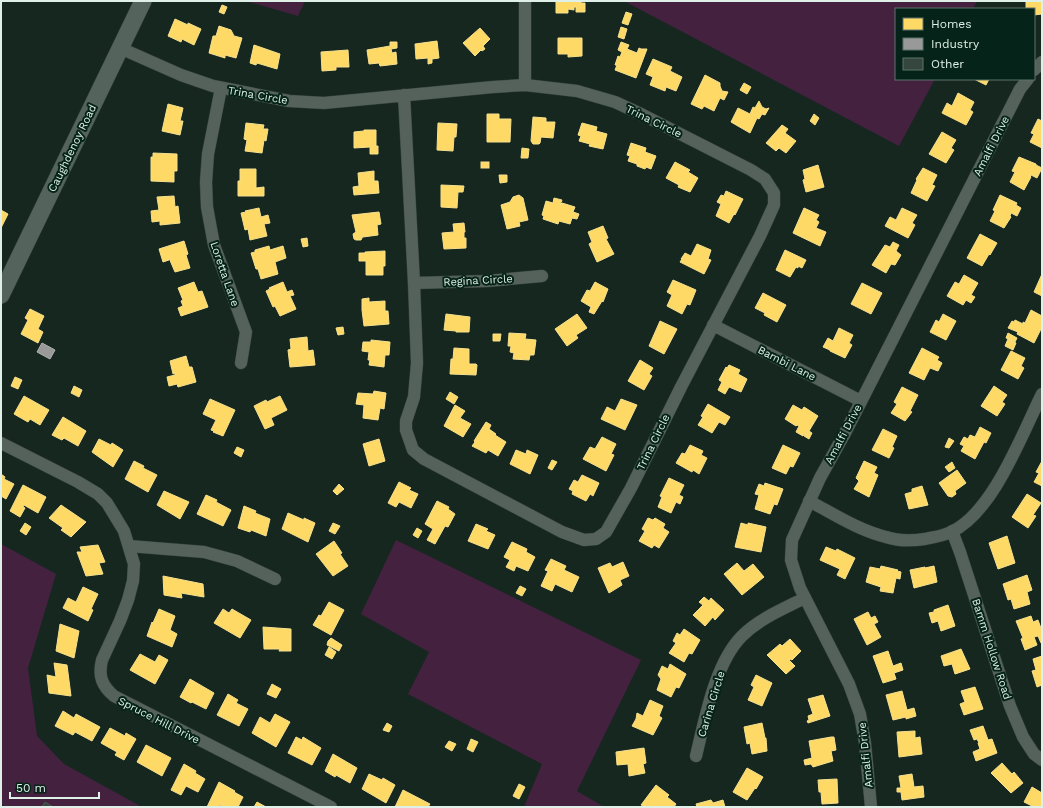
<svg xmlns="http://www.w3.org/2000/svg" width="1043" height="808" font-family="'Work Sans',sans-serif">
	<rect width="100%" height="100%" fill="#162720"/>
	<g fill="#44213f">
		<path d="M246,1H305L298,16Z"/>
		<path d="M624,1H977L973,9H896V79H935L899,146Z"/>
		<path d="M396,540L641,660L577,791L604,807H524L542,764L408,694L429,652L361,614Z"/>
		<path d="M1,544L56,574L28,668L37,736L64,764L142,807H6L1,804Z"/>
	</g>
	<g fill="#ffd966" stroke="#f5e08d">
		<path d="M556,1H581V3H585V12H576V7H574V10L568,9V13H556Z"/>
		<path d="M1026,1H1042V14L1034,15V9H1026Z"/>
		<path d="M222,5L227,7L224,14L219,12Z"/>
		<path d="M626,12L632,14L628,25L622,23Z"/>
		<path d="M175,19L188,25V23L201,29L194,45L182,39L181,42L168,36Z"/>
		<path d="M219,26L231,30L234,36L242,38L236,58L225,55V58L209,53L213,36H216Z"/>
		<path d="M621,27L627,29L624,39L618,37Z"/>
		<path d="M480,28L490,39L483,46L485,49L482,51L481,50L475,56L463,43Z"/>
		<path d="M558,38H582V56L568,57V54H558Z"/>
		<path d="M437,41L439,58L432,59V63L428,64V58L416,59L415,44Z"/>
		<path d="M390,42H397V48L391,49L392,53L396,52L397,64L380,66L379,63L369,64L367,50L390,46Z"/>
		<path d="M621,42L629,45L627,49L637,53L639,48L641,49H647L636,78L615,70L617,65H615L618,56L620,57L622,52L618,50Z"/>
		<path d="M254,45L280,54L277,69L257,63L256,65L250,63Z"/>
		<path d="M348,50L349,67H336V70L322,71L321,52Z"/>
		<path d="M653,59L672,67L670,71L682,77L676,91L666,87L665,91L650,85L653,77L646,74Z"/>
		<path d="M705,75L720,83V86L722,91L728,92L724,100L720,98L714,111L704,106L702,109L691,104Z"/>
		<path d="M974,79H989L986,85Z"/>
		<path d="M744,83L751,87L747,94L740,90Z"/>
		<path d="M958,93L974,102L970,110L973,112L966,125L942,113L947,103L952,106Z"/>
		<path d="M759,101L762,107L766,109L769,108L765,115L762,114L759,119L757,118L750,133L731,122L738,108L750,114L753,107L755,108Z"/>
		<path d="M168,104L183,108L180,121H183L180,135L162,131Z"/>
		<path d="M487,114H499V119H511L510,142H487Z"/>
		<path d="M814,114L819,118L815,125L810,121Z"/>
		<path d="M533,117L546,118V122H555L553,138L541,137L540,143L539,144H533L531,141Z"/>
		<path d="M1038,119L1042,121V148L1030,142L1034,134L1031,133Z"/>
		<path d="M246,123L264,125L263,129H268L266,141L264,140L262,153L245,151L247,140L244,139Z"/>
		<path d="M438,123L457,124L456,137H454L453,151L437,150Z"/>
		<path d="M582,123L597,127L596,131L607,134L603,149L589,146L590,144L579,141L581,136L578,135Z"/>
		<path d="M782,125L788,129L785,133L796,141L786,153L779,148L776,151L766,143Z"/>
		<path d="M364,130H376V146H378V154H370V147L354,148V132L364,131Z"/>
		<path d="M942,132L956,140L951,148L954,150L946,163L929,154Z"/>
		<path d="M631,143L646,148L645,152L656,156L651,169L646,167L645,169L637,166V164L628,161L630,156L627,155Z"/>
		<path d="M522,148L529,149L528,158H521Z"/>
		<path d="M153,153L177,154V171H174V182L151,181V157H153Z"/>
		<path d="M1019,157L1036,164V165L1042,168L1037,178L1031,175L1030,176L1031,177L1024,190L1010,182L1015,172L1012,171Z"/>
		<rect x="481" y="162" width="8" height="6"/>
		<path d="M675,162L690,170L688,172L698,178L690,192L678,187L679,185L666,178Z"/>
		<path d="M818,165L824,187L806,192L803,180L805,179L803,170Z"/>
		<path d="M923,168L937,175L932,185L935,186L927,201L911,193L917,180L916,179Z"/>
		<path d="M240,169H256V188L264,187V196H238V181H240Z"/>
		<path d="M374,171V181H378L379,193L354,195L353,187L359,186L358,173Z"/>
		<path d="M499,175H507V182L500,183Z"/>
		<path d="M441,185L464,186L463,192H458L457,208L441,207Z"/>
		<path d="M726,191L743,199L735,215L734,214L729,223L716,216L721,204L717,202L721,195L724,196Z"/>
		<path d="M519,195L523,198L528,220L519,222L520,226L507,229L501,205L510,202L513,197Z"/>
		<path d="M1000,195L1017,203L1016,205L1021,208L1017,216L1011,213L1010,216L1011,217L1004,228L990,221L995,211L993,210Z"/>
		<path d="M174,196L175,207L178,206L180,223L160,225V221L152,222L151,211L159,210L157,197Z"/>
		<path d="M554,198L562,200L560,205L562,203L575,207L573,212L579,214L577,219L572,218L570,224L559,221L558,224L543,219L544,216L542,215L546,201L553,203Z"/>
		<path d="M259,208L261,217L268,215L270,223L264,224L267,236L250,240L248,229L245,230L241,213L246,212L245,211Z"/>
		<path d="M804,208L819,215L816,220L819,222L816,228L826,232L820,246L793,233Z"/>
		<path d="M902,208L917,215L912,223L915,225L908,238L885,226L890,217L896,220Z"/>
		<path d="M1,210L8,214L1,228Z"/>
		<path d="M379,212L381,224L377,225L378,235L363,237V236L361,240H356L354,239L353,234L356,232L352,215Z"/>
		<path d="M464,223L465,232H464V238H466V248L444,249L442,233L454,232L453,224Z"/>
		<path d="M603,226L608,238L606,239L614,254L597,262L589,244L592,242L588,232Z"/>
		<path d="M980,234L997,243L990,255L989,254L982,266L967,258Z"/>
		<path d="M307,238L308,246L303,247L301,239Z"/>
		<path d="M184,241L188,254L186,255L190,268L175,272L169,258V260L163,262L159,249Z"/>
		<path d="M893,242L899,245L896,251L901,255L895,265L891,264L886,273L872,265L885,245L890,247Z"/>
		<path d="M697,244L711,250L708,259L711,260L704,274L680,262L682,259H681L685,253L691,256Z"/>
		<path d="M269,246L270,250L283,246L286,258L275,262L278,274L261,279L258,269H256L251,253L255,252V250Z"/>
		<path d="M785,250L806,260L802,268L798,266V268L796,267L790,277L776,270Z"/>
		<path d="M385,251V266H383V275H366V261H359V253H365V252Z"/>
		<path d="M1042,274V296L1034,292Z"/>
		<path d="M964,275L978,283L971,295L975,297L971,303L966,300L963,305L947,296L955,282L959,284Z"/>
		<path d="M673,280L696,290L690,305L687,304L682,314L667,306L672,295L667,292Z"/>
		<path d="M194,282L198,292L202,291L208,307L181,316L178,308L183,306L181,301L183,300L178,288Z"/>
		<path d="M283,282L287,292L292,290L294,295L290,296L296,309L280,316L275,306L273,307L266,291L270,289L269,288Z"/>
		<path d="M595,282L608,289L603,302L602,301L594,314L589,312L591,307L581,301L587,290L590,291Z"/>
		<path d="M862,283L882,293L871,314L851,304Z"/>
		<path d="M763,293L786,305L777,322L764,315L765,313L755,308Z"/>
		<path d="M369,298V302L385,301V311H388L389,324L364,326L362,310V299Z"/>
		<path d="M30,309L44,316L38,329L43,332L38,343L21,334L28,320L25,318Z"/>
		<path d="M1031,310L1042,316V327L1034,343L1017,334L1018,332L1008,328L1012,321L1014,322L1015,320L1023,324V322L1025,323Z"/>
		<path d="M446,314L470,317L469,332H456V331L444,330Z"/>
		<path d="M577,314L587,328L576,335L578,338L567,346L555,329Z"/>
		<path d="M943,314L956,321L946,340L930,332L936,320L939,322Z"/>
		<path d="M660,321L677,329L664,354L649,346Z"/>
		<path d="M343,327L344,334L338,335L336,328Z"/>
		<path d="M839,328L853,335L849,343L852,345L845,358L830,351V350L823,347L828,338L833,341Z"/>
		<path d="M509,333L526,334L525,339L536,340L534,355H530L529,360L513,359L514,353L510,352L511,346H508Z"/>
		<path d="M1008,333L1017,338L1015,342L1006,338Z"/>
		<path d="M493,334H501L500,341H493Z"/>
		<path d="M307,337L308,351L313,350L315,365L290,367L288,350L291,349L290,339Z"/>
		<path d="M1008,339L1016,343L1013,350L1005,346Z"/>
		<path d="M371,340L390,342L389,355H385L384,367L369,365L370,360H368L369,352L362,351L363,342H371Z"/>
		<path d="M454,348L469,349V364H476L477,365L476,375L450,374L451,359H453Z"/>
		<path d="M922,348L939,357L937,360L942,363L938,371L930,368L924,380L909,373Z"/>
		<path d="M1011,351L1025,358L1021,366L1024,368L1018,379L1001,370Z"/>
		<path d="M186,356L189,367H192L196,382L178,387L177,384L169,386L167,377L175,375V373L173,374L170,361Z"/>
		<path d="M640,360L653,368L649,374L652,376L644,390L628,381Z"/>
		<path d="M729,365L740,370L738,374L747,379L741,392L729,387L725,394L718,390L722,382L719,380L726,367L727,368Z"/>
		<path d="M15,377L22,380L18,389L11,386Z"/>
		<path d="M74,386L82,390L79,397L71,393Z"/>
		<path d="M994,386L1007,395L1002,402L1005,404L997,416L981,406Z"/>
		<path d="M902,387L918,395L910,411L912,412L905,421L891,413L897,404L894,402Z"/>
		<path d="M374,391L386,393L384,409L380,408L378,420L363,418L364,405L356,404L358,393L373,394Z"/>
		<path d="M450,392L458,397L454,404L446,399Z"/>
		<path d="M24,396L49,410L40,425L30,419L28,422L14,414Z"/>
		<path d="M280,396L287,410L271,418L274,425L265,429L254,406L266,400L267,402Z"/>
		<path d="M210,399L235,410L223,436L213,432L214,431L211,430L216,420L203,414Z"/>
		<path d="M621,399L637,405L625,430L601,419L607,407L615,411Z"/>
		<path d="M708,404L730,417L725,425L719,422L712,433L698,425L703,417L701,416Z"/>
		<path d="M455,405L465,411L460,418L471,424L463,437L444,426Z"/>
		<path d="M793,405L802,410L804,407L818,416L809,431L812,433L809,439L804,436L807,431L803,436L796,432L799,426L797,425L796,426L785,419Z"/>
		<path d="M63,417L86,431L78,446L64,438L62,440L52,435Z"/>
		<path d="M486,422L491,425L489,429L496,434L495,435L506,442L498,456L488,450L486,453L472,446L475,442L474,441Z"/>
		<path d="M980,427L991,433L986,443L984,442L975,459L961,451L964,446L960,444L964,437L968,439L970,435L975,437Z"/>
		<path d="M883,429L897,436L892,447L894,448L889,458L872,450Z"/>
		<path d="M602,437L616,444L611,454L614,455L606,471L583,459L590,447L595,449Z"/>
		<path d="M949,438L954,441L949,448L945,447Z"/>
		<path d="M99,439L111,445L112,443L123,450L113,467L92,452Z"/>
		<path d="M379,439L385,461L369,466L363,444Z"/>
		<path d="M690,445L703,451L701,455L707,458L699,474L693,470L692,472L676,463L682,453L685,454Z"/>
		<path d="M783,445L800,453L793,467L790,466L786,474L772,468Z"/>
		<path d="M237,447L244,450L241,457L234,453Z"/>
		<path d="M516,450L526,454L527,450L538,455L530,474L510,464Z"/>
		<path d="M552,460L557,462L552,470L548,468Z"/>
		<path d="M134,461L144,466L143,468L157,475L148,492L125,479Z"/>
		<path d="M864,461L877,467L874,473L878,475L869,497L854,489L859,481L856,478Z"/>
		<path d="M1042,461V486L1034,482L1039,473L1036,472Z"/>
		<path d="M952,462L955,468L949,472L945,467Z"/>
		<path d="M957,470L966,483L955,491L956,494L952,497L948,496L939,483Z"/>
		<path d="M1,474L5,477L4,479L14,484L6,499L1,496Z"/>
		<path d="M582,475L599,483L593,496L590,494L586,501L572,494L573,491L569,489L574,480L578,482Z"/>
		<path d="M669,478L684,485L679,495L683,497L680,504L676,502L671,513L658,507L662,497L660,496Z"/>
		<path d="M399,482L411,488L409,490L418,494L411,508L399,502L396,507L388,503Z"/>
		<path d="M765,483L783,489L777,505L774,504L770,514L755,509L759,495L755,494L759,484L764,486Z"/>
		<path d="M339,484L344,489L337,495L333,491Z"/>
		<path d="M23,485L46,497L38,513L24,505L23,507L25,508L20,517L10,511Z"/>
		<path d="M922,486L928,505L909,509L905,494L912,492V489Z"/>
		<path d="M164,491L189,502L180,519L157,505Z"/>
		<path d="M1027,494L1041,503L1033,515L1036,516L1028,528L1012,517Z"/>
		<path d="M206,495L217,500L216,502L231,510L223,526L197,514Z"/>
		<path d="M437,501L449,507L448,509L455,514L448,527L445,526L435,544L427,540L433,529L425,524Z"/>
		<path d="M61,505L86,522L71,537L61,530L63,528L49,518Z"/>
		<path d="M244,506L256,511L255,513L270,519L266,536L251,530L250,532L238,528Z"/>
		<path d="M288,513L304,520V518L315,523L308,542L282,529Z"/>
		<path d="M648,518L653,520L655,518L665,524L663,528L669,532L659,548L654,545L652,548L639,541L645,531L642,529Z"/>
		<path d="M25,523L31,527L26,535L20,531Z"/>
		<path d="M333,523L340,526L335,534L329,531Z"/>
		<path d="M741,523L748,525V523L766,527L761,552L735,547Z"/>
		<path d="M476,524L488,529L486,531L495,535L488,549L468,541Z"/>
		<path d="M417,528L422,531L418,538L413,535Z"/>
		<path d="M1007,536L1015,563L998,569L989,543Z"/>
		<path d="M334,541L342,553L340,554L348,566L333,576L316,554Z"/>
		<path d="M512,542L527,549L526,552L535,557L528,571L516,566L514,571L506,567L510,560L504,557Z"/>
		<path d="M98,545L105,562L99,563L103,574L86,576L77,552H82L80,547Z"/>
		<path d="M826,547L836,551L837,549L855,558L845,579L837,575L840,569L820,560Z"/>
		<path d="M551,559L566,566L564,570L579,577L572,592L555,584L552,591L541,586L548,571L545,570Z"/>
		<path d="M623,562L629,576L620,580L622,585L609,593L598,568L610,563L612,567Z"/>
		<path d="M737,563L744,571L753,564L764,577L742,595L724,574Z"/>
		<path d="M881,566L898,570L897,571L901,572L900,579L896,578L893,593L880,591L881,587L866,582L870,567L880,569Z"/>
		<path d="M934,566L937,582L914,588L910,570L925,567V568Z"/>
		<path d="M1027,575L1032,590L1027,592L1030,604L1014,609L1011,599L1008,600L1003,584Z"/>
		<path d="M163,576L203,584L204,597L181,593L182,598L164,595Z"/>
		<path d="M520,586L526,589L522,596L516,593Z"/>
		<path d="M83,587L98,594L91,609L93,610L88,621L63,608L68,598L76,602Z"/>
		<path d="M704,597L709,601L711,598L724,610L715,620L713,617L705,626L693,615L703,605L699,602Z"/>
		<path d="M329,602L344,610L331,635L313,625L319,615L321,616Z"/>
		<path d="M948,605L955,626L941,631L938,621L932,623L929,613L934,612V610Z"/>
		<path d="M159,609L175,616L170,630L177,634L172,647L147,636L152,622L153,623Z"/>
		<path d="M223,609L229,613L232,609L251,620L240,638L214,623Z"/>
		<path d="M868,612L871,618L875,616L878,622L874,624L881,637L867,645L854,619Z"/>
		<path d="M1031,616L1033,622L1038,620L1042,631V643H1041L1038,636L1034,637L1037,645L1025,650L1021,639L1023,638L1016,621Z"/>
		<path d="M60,624L79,631L74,658L56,651Z"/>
		<path d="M263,627L291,629V651H279L280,649H264Z"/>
		<path d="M684,629L700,640L692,654L689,653L684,662L669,653L676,643L673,641L677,633L680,635Z"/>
		<path d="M331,638L342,645L339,651L327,645L328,641Z"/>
		<path d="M790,639L801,651L792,660L790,659L789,660L795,666L786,674L767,655L780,644L782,646Z"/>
		<path d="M329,647L336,652L332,659L325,655Z"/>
		<path d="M961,649L970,669L955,674L952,664L944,666L941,656Z"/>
		<path d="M888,651L893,666L901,663L903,670L894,673L896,679L883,683L873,656Z"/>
		<path d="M140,654L155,662L159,655L168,660L155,684L130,670Z"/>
		<path d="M1042,656V685L1037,687L1032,671L1036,670L1033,659Z"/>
		<path d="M54,663L67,665L71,696L49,693L47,675L56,677Z"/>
		<path d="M670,664L686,674L679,688L676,687L671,697L657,690L661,679L658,675L662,666L668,669Z"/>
		<path d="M756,675L772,683L762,706L748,700L754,687L751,685Z"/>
		<path d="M190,679L214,693L206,709L192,702L191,703L180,697Z"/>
		<path d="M272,684L281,689L276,698L267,694Z"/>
		<path d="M975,687L983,709L964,715L960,704L965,702L961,691Z"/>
		<path d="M902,691L907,710L914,708L916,716L906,719V717L893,720L886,695Z"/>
		<path d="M228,694L238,700L236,703L248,709L239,726L217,715Z"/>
		<path d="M823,695L830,716L808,723L807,721L809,720L808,716L813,714L808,699Z"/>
		<path d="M650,700L663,706L659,716L662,718L653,735L632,726L636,719L637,713L643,716Z"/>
		<path d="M63,711L74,718L76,714L100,727L92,741L75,732L73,735L55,726Z"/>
		<path d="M275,714L290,722L276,747L252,733L260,717L270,723Z"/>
		<path d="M387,723L392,726L389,732L383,730Z"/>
		<path d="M762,723L765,738H766L767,751L752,754L750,743L747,744L744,727Z"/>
		<path d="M983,726L988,740L992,739L997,753L976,761L973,752L980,749L978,743H979L977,739L974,740L970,730Z"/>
		<path d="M110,728L125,736L126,733L136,739L124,760L115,755L117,752L101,743Z"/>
		<path d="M915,731V738L920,737L922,754L899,757L897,732Z"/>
		<path d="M296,737L302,740L303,737L321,748L312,765L288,753Z"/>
		<path d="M831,737H834L836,750L831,751L833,761L813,767L811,764L805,765L804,760L812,758L809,741Z"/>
		<path d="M471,739L478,742L473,752L467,749Z"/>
		<path d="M449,741L456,744L452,751L445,747Z"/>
		<path d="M146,745L171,758L162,776L137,762Z"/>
		<path d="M644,748L646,763L643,764L645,773L629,776L628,764L617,765L616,752Z"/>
		<path d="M333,754L357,768L350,783L336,775L335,777L325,771Z"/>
		<path d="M1002,763L1012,774L1014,772L1023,783L1011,793L991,773Z"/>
		<path d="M184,764L196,771L195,773L205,779L198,792L186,786L181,795L171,790Z"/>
		<path d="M747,768L763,777L756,789L755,788L747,800L733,792Z"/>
		<path d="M369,774L382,780L383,778L395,785L386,803L362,789Z"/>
		<path d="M912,774L914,787L923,786L924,797L902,800L901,792H897V788H901L899,776Z"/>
		<path d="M837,779L838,803L822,804L821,792H819L818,780Z"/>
		<path d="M219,782L235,791L234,792L243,797L238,807H224L220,805L219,807H207Z"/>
		<path d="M519,784L525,787L519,799L513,796Z"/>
		<path d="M656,785L669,795L667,797L676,804L674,807H645L641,805Z"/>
		<path d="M1032,787L1042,793V807H1034L1024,802Z"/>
		<path d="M403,790L430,804L428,807H395Z"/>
		<path d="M711,800L713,803L723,800L725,807H697L696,804Z"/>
		<path d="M257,802L266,807H254Z"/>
	</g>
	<path fill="#999" stroke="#aeb3b1" d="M42,343L55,350L50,359L37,352Z"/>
	<path fill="#35463f" stroke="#4c5b54" d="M45,802L53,807H42Z"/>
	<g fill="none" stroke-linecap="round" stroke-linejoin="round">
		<defs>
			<g id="street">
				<path d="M120,48L181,75L213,86L289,101L324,103L493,87L525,85L577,91L615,102L643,115L751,170L765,179L774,193V205L760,236L681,387L631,488L606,532L596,539L584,540L562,532L424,459L413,450L406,430V421L414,397L417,363L414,283L404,95"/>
				<path d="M1034,70L1042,62"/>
				<path d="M525,85V1"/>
				<path d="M221,88L208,154L206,182L207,207L214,245L246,332L241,363"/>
				<path d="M414,283L487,281L542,276"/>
				<path d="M713,325L861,401"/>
				<path d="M1,443L78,482L98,494L107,503L124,531L134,564L133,581L128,600L120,621L102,660C98,676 102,686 114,696L331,807"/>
				<path d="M809,501C834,514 858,530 886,537C898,541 912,541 925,539C934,537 943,536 951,532C993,513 1022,434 1042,394"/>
				<path d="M952,531L960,552L1010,706L1023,737L1034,754L1042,760"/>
				<path d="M129,546L204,552L237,561L275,579"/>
				<path d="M696,756C705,719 715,663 742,636C759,619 783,609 805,598"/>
				<path d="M871,807L865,743L860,714L849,684L800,588L791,560L792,540L820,478L845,433L1020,89L1028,79"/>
			</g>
			<path id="secondary" d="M1,295L143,1"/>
		</defs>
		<use href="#street" stroke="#34413b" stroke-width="13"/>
		<use href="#secondary" stroke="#34413b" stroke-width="18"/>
		<use href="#street" stroke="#55625c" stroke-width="12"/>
		<use href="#secondary" stroke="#54635c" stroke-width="17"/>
	</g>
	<g text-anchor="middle" stroke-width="4" stroke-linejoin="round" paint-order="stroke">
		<g font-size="11" fill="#dff0e8" stroke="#052318">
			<text transform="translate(258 95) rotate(10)" y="4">Trina Circle</text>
			<text transform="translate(654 121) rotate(26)" y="4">Trina Circle</text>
			<text transform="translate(991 146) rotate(-63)" y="4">Amalfi Drive</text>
			<text transform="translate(72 148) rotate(-64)" y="4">Caughdenoy Road</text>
			<text transform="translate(225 274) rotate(71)" y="4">Loretta Lane</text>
			<text transform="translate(478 280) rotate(-3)" y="4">Regina Circle</text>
			<text transform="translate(787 363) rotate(27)" y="4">Bambi Lane</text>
			<text transform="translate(843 434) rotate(-62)" y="4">Amalfi Drive</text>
			<text transform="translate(653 442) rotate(-64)" y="4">Trina Circle</text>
			<text transform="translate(992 649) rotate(72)" y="4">Bamm Hollow Road</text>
			<text transform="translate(711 704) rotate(-73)" y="4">Carina Circle</text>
			<text transform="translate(159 720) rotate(27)" y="4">Spruce Hill Drive</text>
			<text transform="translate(865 755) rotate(-96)" y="4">Amalfi Drive</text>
		</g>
	</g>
	<rect width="1043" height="808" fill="none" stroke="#dff0e8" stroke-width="4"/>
	<rect x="895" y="8" width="140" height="72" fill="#052318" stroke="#5c756b"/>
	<rect x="903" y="18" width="20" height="12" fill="#ffd966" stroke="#5c756b"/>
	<text x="931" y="28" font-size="12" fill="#dff0e8">Homes</text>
	<rect x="903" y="38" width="20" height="12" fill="#999999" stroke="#5c756b"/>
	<text x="931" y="48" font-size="12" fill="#dff0e8">Industry</text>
	<rect x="903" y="58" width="20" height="12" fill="#35463f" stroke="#5c756b"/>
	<text x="931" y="68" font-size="12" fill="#dff0e8">Other</text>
	<path d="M10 792v6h89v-6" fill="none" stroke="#dff0e8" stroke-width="2"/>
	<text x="16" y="792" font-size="12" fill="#dff0e8" stroke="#052318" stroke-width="3" paint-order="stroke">50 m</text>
</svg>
